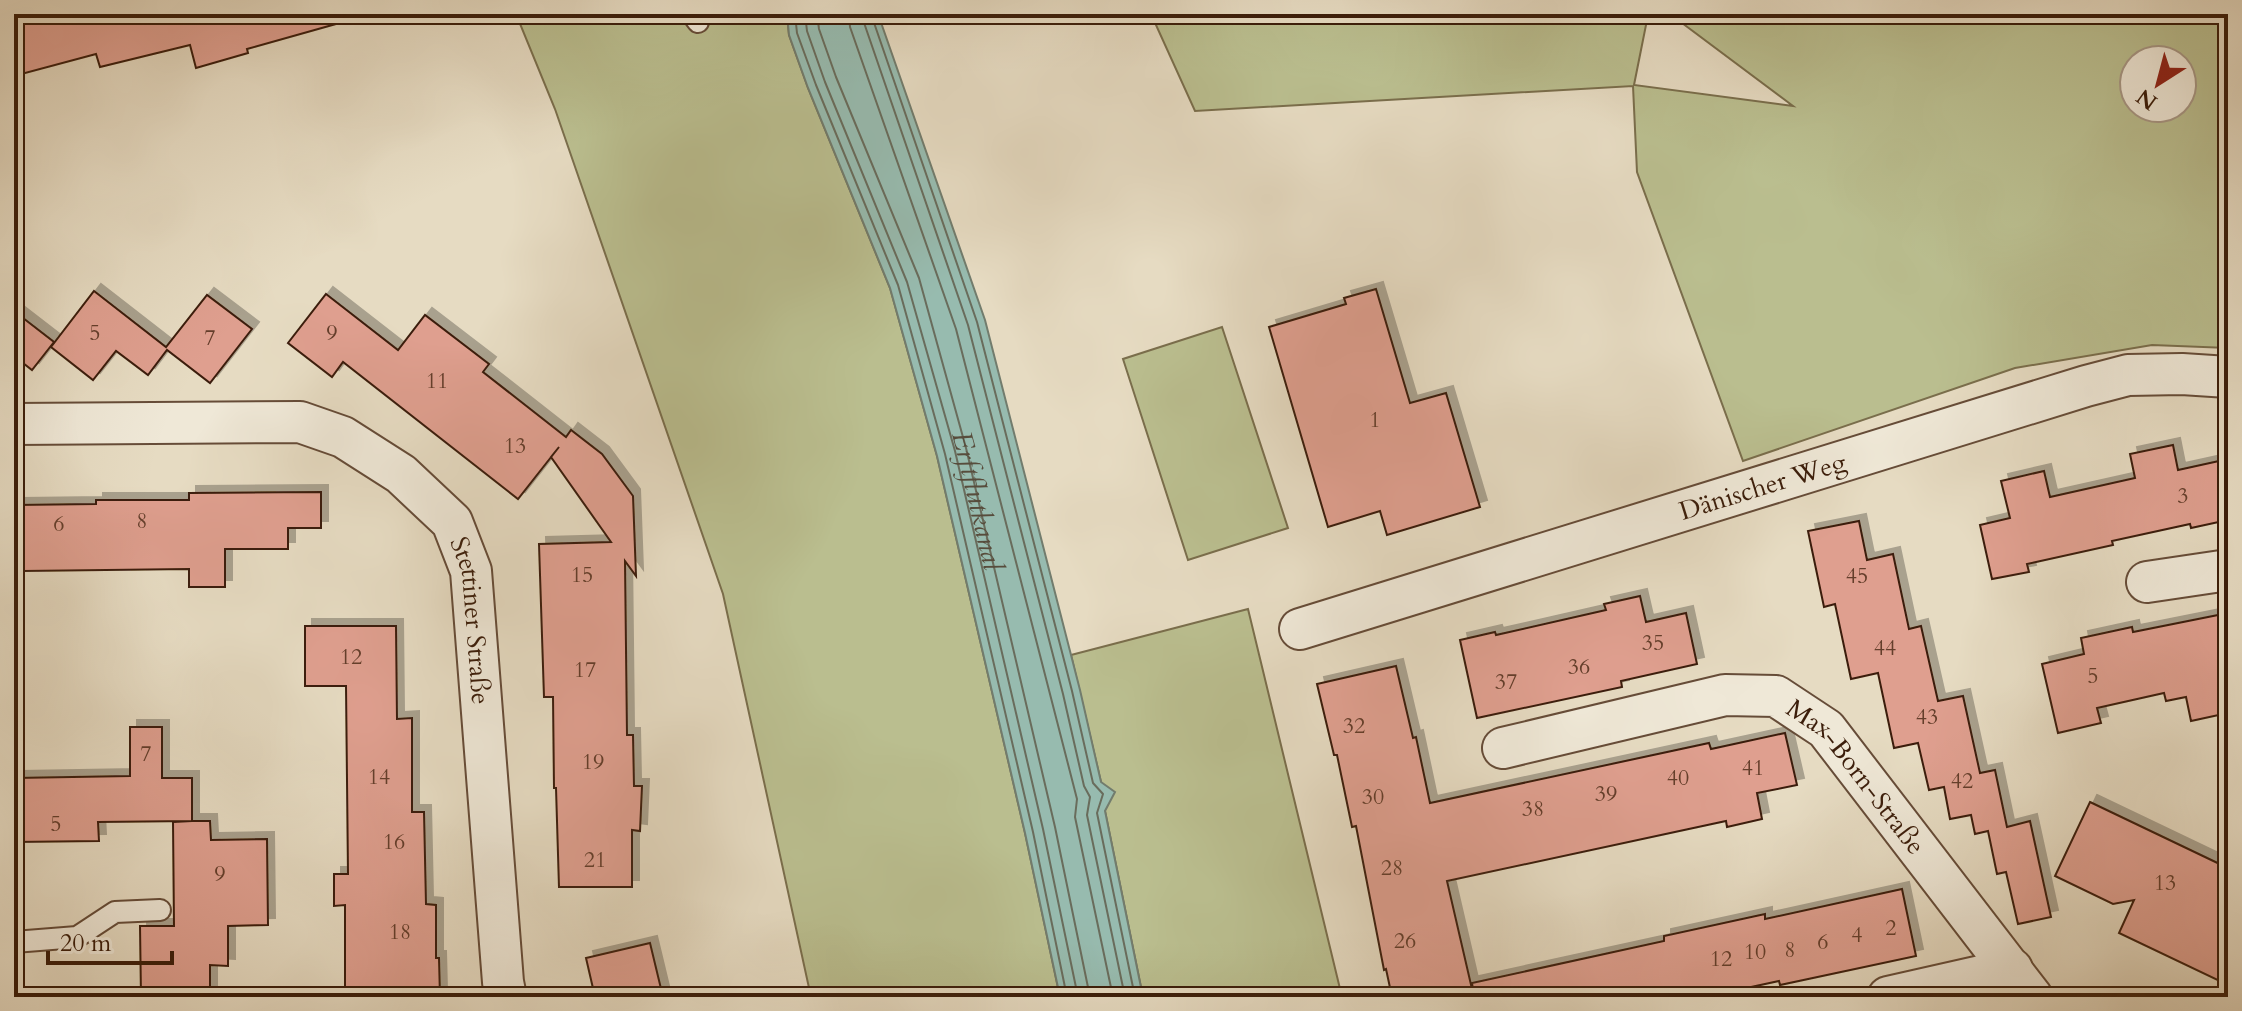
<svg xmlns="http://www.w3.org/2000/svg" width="2242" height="1011" font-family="Cardo,serif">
	<defs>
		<filter id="shadow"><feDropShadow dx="7" dy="-7" stdDeviation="0" flood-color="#0004"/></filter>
	</defs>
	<rect width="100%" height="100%" fill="#e6dbc2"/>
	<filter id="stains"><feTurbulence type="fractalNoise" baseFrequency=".0025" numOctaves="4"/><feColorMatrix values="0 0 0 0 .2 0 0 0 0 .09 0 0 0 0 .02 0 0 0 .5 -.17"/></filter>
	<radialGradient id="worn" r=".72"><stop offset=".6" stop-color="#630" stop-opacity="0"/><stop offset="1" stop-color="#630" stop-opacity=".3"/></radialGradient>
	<g fill="#babe8f" stroke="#7a6e4c" stroke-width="2" fill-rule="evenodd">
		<path d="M516,14H787L789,35L808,88L890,288L937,456L1025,833L1060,997H811L723,594L555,109Z"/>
		<path d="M1151,14H1639L1647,20L1634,85L1793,106L1670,14H2228V348L2152,345L2015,368L1743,461L1637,172L1633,86L1195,111ZM2182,60V108H2134V60Z"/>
		<path d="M1222,327L1288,528L1188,560L1123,359Z"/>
		<path d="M1248,609L1342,997H1143L1105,811L1101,782L1071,655Z"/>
	</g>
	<path fill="#97bbaf" stroke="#727c6d" stroke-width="2" d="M787,14H878L985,320L1080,690L1101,782L1115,792L1105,811L1143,997H1060L1025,833L937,456L890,288L808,88L789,35Z"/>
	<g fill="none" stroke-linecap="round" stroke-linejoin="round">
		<g stroke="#696c5c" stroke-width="2">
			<path d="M795,14L797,33L816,85L898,285L945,454L1033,832L1067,997"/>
			<path d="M805,14L807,31L825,82L907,282L955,451L1043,829L1078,997"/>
			<path id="s1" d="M817,14L819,29L836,77L919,278L966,448L1055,827L1090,997"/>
			<path d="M849,14L850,27L956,329L1077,799L1075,817L1113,997"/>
			<path d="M861,14L968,325L1063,694L1084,786L1090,797L1087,815L1125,997"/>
			<path d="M871,14L977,322L1072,691L1093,783L1103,794L1097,813L1135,997"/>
		</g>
	</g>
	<g fill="#df9f8f" stroke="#3b1d0a" stroke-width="2" filter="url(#shadow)">
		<path d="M14,14H334L336,24L247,49L248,53L196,68L190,45L100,67L96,54L14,76Z"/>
		<path d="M1376,289L1410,403L1446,393L1480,507L1387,535L1380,511L1328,527L1269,327L1346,304L1344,298Z"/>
		<path d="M94,291L166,347L207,295L252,329L210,383L167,350L148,375L116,351L93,380L51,347Z"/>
		<path d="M326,294L398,350L425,315L489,364L483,372L566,437L571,430L602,454L633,496L636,576L625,561L627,735H633L634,786H642L640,831L632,830V887H559L556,788H554L553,697H544L539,544L611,542L551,457L559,447L518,499L343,362L332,377L288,343Z"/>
		<path d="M14,311L54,342L32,370L14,356Z"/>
		<path d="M2173,445L2178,470L2228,459V520L2191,528L2190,524L2112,541L2113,545L2027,564L2029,572L1992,579L1980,525L2010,518L2001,481L2044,471L2050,497L2135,478L2130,454Z"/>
		<path d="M321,492V528H288V549H225V587H189V569L23,571L22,542H14V505L96,504V500H189V493Z"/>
		<path d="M1859,521L1867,560L1893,554L1909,629L1921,626L1938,701L1963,696L1980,773L1995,770L2007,827L2030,821L2051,917L2018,924L2006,872L1997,874L1988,831L1975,834L1971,815L1950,819L1944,787L1929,790L1918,743L1894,748L1878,673L1851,679L1835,604L1824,607L1808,531Z"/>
		<path d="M1640,596L1646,622L1686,613L1697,664L1621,681L1622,687L1477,718L1460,640L1495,632L1496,635L1606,610L1604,604Z"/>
		<path d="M2228,613V713L2191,721L2186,697L2166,701L2164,693L2097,708L2101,723L2058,733L2042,664L2084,654L2081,638L2132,627L2133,632Z"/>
		<path d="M305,626H396L397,719L412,718V812H424L426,904L436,905V958H439L440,997H345V905L334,906V874H348L346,686H305Z"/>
		<path d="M1396,666L1413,738L1416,737L1430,803L1709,743L1711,749L1785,733L1797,785L1757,793L1762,819L1727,827L1726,821L1447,881L1472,989L1432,997H1392L1386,969L1384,970L1356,826L1352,827L1337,755H1334L1317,684Z"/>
		<path d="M130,727H162V778H192V821H210L211,840L267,839L268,925L228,926V966L210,965V997H141L140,926H174L173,822L192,821L98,822L99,841L14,842V778L130,776Z"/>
		<path d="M2090,802L2228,868V985L2119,933L2134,900L2113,904L2055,876Z"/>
		<path d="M1902,889L1916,956L1780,985L1779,981L1705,997H1474L1472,983L1664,941V936L1765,914V919Z"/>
		<path d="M650,943L663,997H595L586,958Z"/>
	</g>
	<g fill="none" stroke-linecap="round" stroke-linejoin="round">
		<defs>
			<g id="lane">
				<path d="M692,14L698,22"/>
				<path d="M14,942L77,937L115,912L160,910"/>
			</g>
			<g id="street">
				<path id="s2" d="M14,424L300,422L343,437L401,474L452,522L471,571L503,982L506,997"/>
				<path d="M2147,582L2228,570"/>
				<path id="s3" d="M1300,629L2086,386L2128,375L2182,374L2228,377"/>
				<path id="s4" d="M1503,748L1725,695L1776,696L1826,729L2032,997"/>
				<path d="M1888,997L2012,969"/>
			</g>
		</defs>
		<use href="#lane" stroke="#664c38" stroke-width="24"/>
		<use href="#street" stroke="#664c38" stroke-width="44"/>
		<use href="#lane" stroke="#efe8d7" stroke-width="20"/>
		<use href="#street" stroke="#efe8d7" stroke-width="40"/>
	</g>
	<g text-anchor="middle" stroke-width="7" stroke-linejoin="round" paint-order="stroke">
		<g font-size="22" fill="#643e2b">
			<text x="95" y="340">5</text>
			<text x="332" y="340">9</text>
			<text x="210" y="345">7</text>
			<text x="437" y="388">11</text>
			<text x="1375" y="427">1</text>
			<text x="515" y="453">13</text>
			<text x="2183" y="503">3</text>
			<text x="142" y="528">8</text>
			<text x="59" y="531">6</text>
			<text x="582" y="582">15</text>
			<text x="1857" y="583">45</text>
			<text x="1653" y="650">35</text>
			<text x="1885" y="655">44</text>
			<text x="351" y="664">12</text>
			<text x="1579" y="674">36</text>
			<text x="585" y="677">17</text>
			<text x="2093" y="683">5</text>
			<text x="1506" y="689">37</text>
			<text x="1927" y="724">43</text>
			<text x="1354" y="733">32</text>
			<text x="146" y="761">7</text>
			<text x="593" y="769">19</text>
			<text x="1753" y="775">41</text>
			<text x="379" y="784">14</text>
			<text x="1678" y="785">40</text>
			<text x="1962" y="788">42</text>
			<text x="1606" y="801">39</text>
			<text x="1373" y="804">30</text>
			<text x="1533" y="816">38</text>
			<text x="56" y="831">5</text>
			<text x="394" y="849">16</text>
			<text x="595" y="867">21</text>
			<text x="1392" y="875">28</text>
			<text x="220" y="881">9</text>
			<text x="2165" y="890">13</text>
			<text x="1891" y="935">2</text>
			<text x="400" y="939">18</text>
			<text x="1857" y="942">4</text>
			<text x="1405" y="948">26</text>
			<text x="1823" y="949">6</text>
			<text x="1790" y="957">8</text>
			<text x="1755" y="959">10</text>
			<text x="1721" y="966">12</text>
		</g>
		<g font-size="26" fill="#3b1d0a" stroke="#efe8d7">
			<text dy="9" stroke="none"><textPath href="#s3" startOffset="484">Dänischer Weg</textPath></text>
			<text dy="9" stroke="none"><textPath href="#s2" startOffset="572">Stettiner Straße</textPath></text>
			<text dy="9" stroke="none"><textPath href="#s4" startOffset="394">Max-Born-Straße</textPath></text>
		</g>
		<g font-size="28" font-style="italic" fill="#574c3c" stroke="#efe8d7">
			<text dy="10" stroke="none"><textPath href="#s1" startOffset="514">Erftflutkanal</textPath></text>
		</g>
	</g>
	<rect width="2242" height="1011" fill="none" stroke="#e6dbc2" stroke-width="48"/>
	<rect x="16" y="16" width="2210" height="979" fill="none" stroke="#3b1d0a" stroke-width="4"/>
	<rect x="24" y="24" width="2194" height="963" fill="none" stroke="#3b1d0a" stroke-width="2"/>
	<g transform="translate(2158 84) rotate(216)"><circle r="38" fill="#efe8d7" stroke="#a79785" stroke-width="2"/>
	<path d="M0-6L14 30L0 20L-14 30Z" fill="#8f2418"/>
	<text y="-12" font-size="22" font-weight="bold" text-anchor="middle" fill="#3b1d0a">N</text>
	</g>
	<path d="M48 951v12h124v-12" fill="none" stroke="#3b1d0a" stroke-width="4"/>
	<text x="60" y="951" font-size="24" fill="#3b1d0a" stroke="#efe8d7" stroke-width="6" paint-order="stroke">20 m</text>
	<rect width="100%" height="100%" filter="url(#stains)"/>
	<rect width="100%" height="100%" fill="url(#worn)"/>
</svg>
